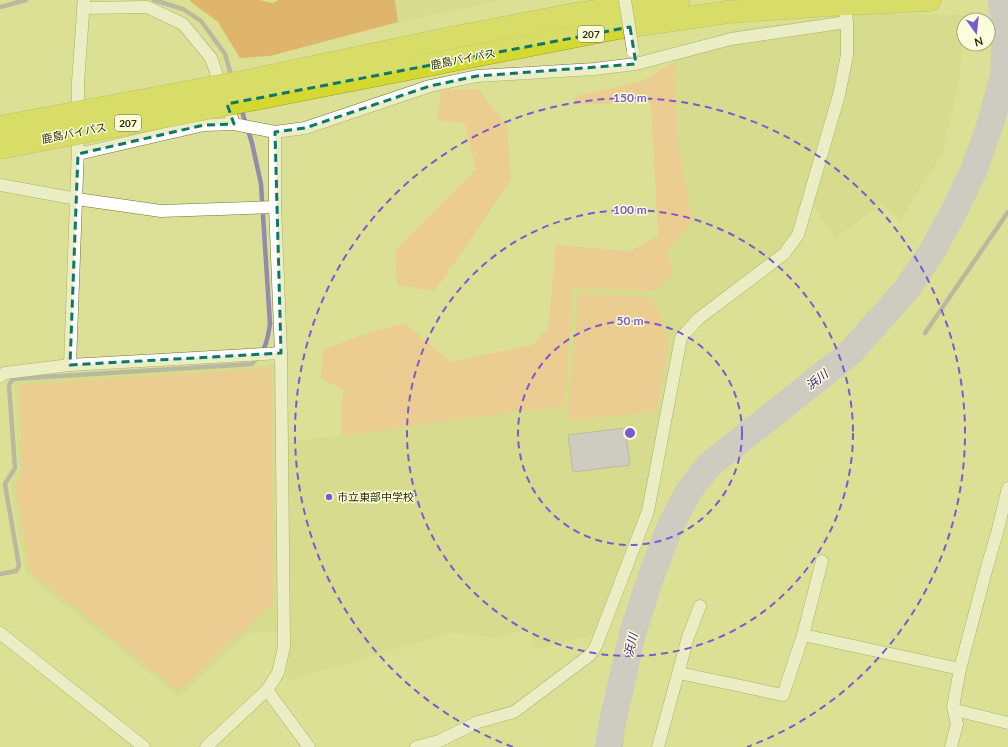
<svg xmlns="http://www.w3.org/2000/svg" width="1008" height="747" font-family="Lato,'Noto Sans JP',sans-serif">
	<rect width="100%" height="100%" fill="#dbe096"/>
	<g fill="#d0d484">
		<path d="M395,0H503L398,22Z"/>
		<path d="M861,13L966,15L965,20H964L959,82L942,154L900,220L882,204L835,238L814,207L798,245L714,311L674,337L643,510L593,635L536,649L529,628L498,638L451,633L287,681L291,632L248,633L179,697L26,574L10,484L19,468L14,381L276,364V444L565,405L572,288L656,291L673,274L667,251L692,221L678,143L673,50L734,30Z"/>
	</g>
	<g fill="#feb68c">
		<path d="M674,63L678,143L692,221L667,251L673,274L656,291L572,288L565,405L341,436L343,390L321,378L323,350L362,335L405,323L450,362L532,345L548,328L556,245L631,251L658,235L651,103L573,104L576,96L640,82Z"/>
		<path d="M478,89L507,126L511,179L435,291L397,285L395,250L476,169L465,123L438,120L441,90Z"/>
		<path d="M579,293L653,298L669,338L656,411L567,421Z"/>
		<path d="M271,368L273,603L178,691L30,571L15,485L23,469L19,385Z"/>
	</g>
	<path fill="#e57e39" d="M190,0H260L272,3L279,0H395L398,22L270,56L240,58L218,22L191,2Z"/>
	<g fill="#beb4f4" stroke="#918bae">
		<path d="M625,428L630,465L573,472L568,435Z"/>
		<path d="M603,734L623,739L622,747H601Z"/>
	</g>
	<g fill="none" stroke-linecap="round" stroke-linejoin="round">
		<g stroke="#918bae" stroke-width="4.5">
			<path d="M154,0L183,9L201,21L225,54L232,78"/>
			<path d="M0,7L26,0"/>
			<path d="M1005,26L1008,31"/>
			<path d="M925,333L1008,212"/>
			<path d="M0,574L16,571L19,566L5,484L15,468L9,385L13,379L252,364C266,349 267,343 270,324L261,184L252,143L241,108"/>
		</g>
		<path stroke="#beb4f4" stroke-width="27" d="M608,747L613,720L633,632L650,579L670,527L688,492L709,465L849,354L906,290L933,250L953,213L974,170L991,122L1004,73L1005,26L1001,0"/>
		<defs>
			<g id="street">
				<path d="M83,8L147,7L183,24L211,58L234,124"/>
				<path d="M78,116V82L84,0"/>
				<path d="M78,154L204,125L234,124L275,132L305,128L430,86L477,76L594,69L636,64L731,39L847,22"/>
				<path d="M0,185L77,199L161,211L275,207"/>
				<path d="M70,365L78,147"/>
				<path d="M0,376L5,373L70,365L281,353"/>
				<path d="M0,633L144,747"/>
				<path d="M803,635L960,669"/>
				<path d="M679,673L783,695L803,635L822,561"/>
				<path d="M267,690L309,747"/>
				<path d="M955,710L1008,723"/>
				<path d="M206,747L267,690L278,673L284,647L281,353L275,207V132"/>
				<path d="M416,747L439,741L478,722L514,712L590,655L596,646L648,511L681,338L698,319L784,254L798,235L839,95L847,55V22L844,4L842,0"/>
				<path d="M658,747L688,637L700,606"/>
				<path d="M951,747L957,724L953,707L960,669L987,567L997,533L1008,488"/>
			</g>
			<g id="highway">
				<path d="M252,80L446,39L575,14L679,0"/>
				<path d="M255,99L618,28L728,12L844,4L930,0"/>
			</g>
		</defs>
		<use href="#street" stroke="#72752d" stroke-width="13"/>
		<use href="#highway" stroke="#989c24" stroke-width="23"/>
		<use href="#street" stroke="#fff" stroke-width="12"/>
		<use href="#highway" stroke="#d4d931" stroke-width="22"/>
		<defs>
			<path id="street-bridge" d="M625,0L633,51"/>
			<g id="highway-bridge">
				<path d="M0,127L252,80"/>
				<path d="M0,148L255,99"/>
			</g>
		</defs>
		<use href="#street-bridge" stroke="#72752d" stroke-width="13" stroke-linecap="butt"/>
		<use href="#highway-bridge" stroke="#989c24" stroke-width="23" stroke-linecap="butt"/>
		<use href="#street-bridge" stroke="#fff" stroke-width="12"/>
		<use href="#highway-bridge" stroke="#d4d931" stroke-width="22"/>
	</g>
	<path d="M0 0H1008V747H0ZM630,27L636,64L477,76L430,86L305,128L275,132L281,353L70,365L78,154L204,125L234,124L227,104Z" fill="#dbe096" fill-opacity=".55" fill-rule="evenodd"/>
	<path fill="none" stroke="#0f766e" stroke-width="3" stroke-dasharray="8 5" stroke-linejoin="round" d="M630,27L636,64L477,76L430,86L305,128L275,132L281,353L70,365L78,154L204,125L234,124L227,104Z"/>
	<g fill="none" stroke="#795ad4" stroke-width="2" stroke-dasharray="7 5">
		<circle cx="630" cy="433" r="112"/>
		<circle cx="630" cy="433" r="223"/>
		<path d="M513 747A335 335 0 1 1 747 747"/>
	</g>
	<circle fill="#795ad4" stroke="#fbfeda" stroke-width="1.5" cx="329" cy="497" r="4"/>
	<g text-anchor="middle" stroke-width="3" stroke-linejoin="round" paint-order="stroke">
		<g fill="#fbfeda" stroke="#686a4a" stroke-width="1">
			<rect x="578" y="26" width="26" height="16" rx="3"/>
			<rect x="115" y="115" width="26" height="16" rx="3"/>
		</g>
		<g font-size="10" font-weight="bold" fill="#292a0c">
			<text x="591" y="38">207</text>
			<text x="128" y="127">207</text>
		</g>
		<g font-size="11" fill="#292a0c" stroke="#fbfeda">
			<text transform="translate(463 59) rotate(-11)" y="4">鹿島バイパス</text>
			<text transform="translate(74 133) rotate(-11)" y="4">鹿島バイパス</text>
		</g>
		<g font-size="11" fill="#292a0c" stroke="#fbfeda" text-anchor="start">
			<text x="337" y="501">市立東部中学校</text>
		</g>
		<g font-size="12" font-style="italic" fill="#410f8d" stroke="#fbfeda">
			<text transform="translate(817 380) rotate(-38)" y="4">浜川</text>
			<text transform="translate(631 645) rotate(-77)" y="4">浜川</text>
		</g>
	</g>
	<circle cx="630" cy="433" r="6" fill="#795ad4" stroke="#fbfeda" stroke-width="2"/>
	<g font-size="12" text-anchor="middle" font-weight="bold" fill="#795ad4" stroke="#fbfeda" stroke-width="3" stroke-linejoin="round" paint-order="stroke">
		<text x="630" y="102">150 m</text>
		<text x="630" y="214">100 m</text>
		<text x="630" y="325">50 m</text>
	</g>
	<g transform="translate(976 32) rotate(165)"><circle r="19" fill="#fbfeda" stroke="#a7a988"/>
	<path d="M0-3L7 15L0 10L-7 15Z" fill="#795ad4"/>
	<text y="-6" font-size="11" font-weight="bold" text-anchor="middle" fill="#292a0c">N</text>
	</g>
</svg>
